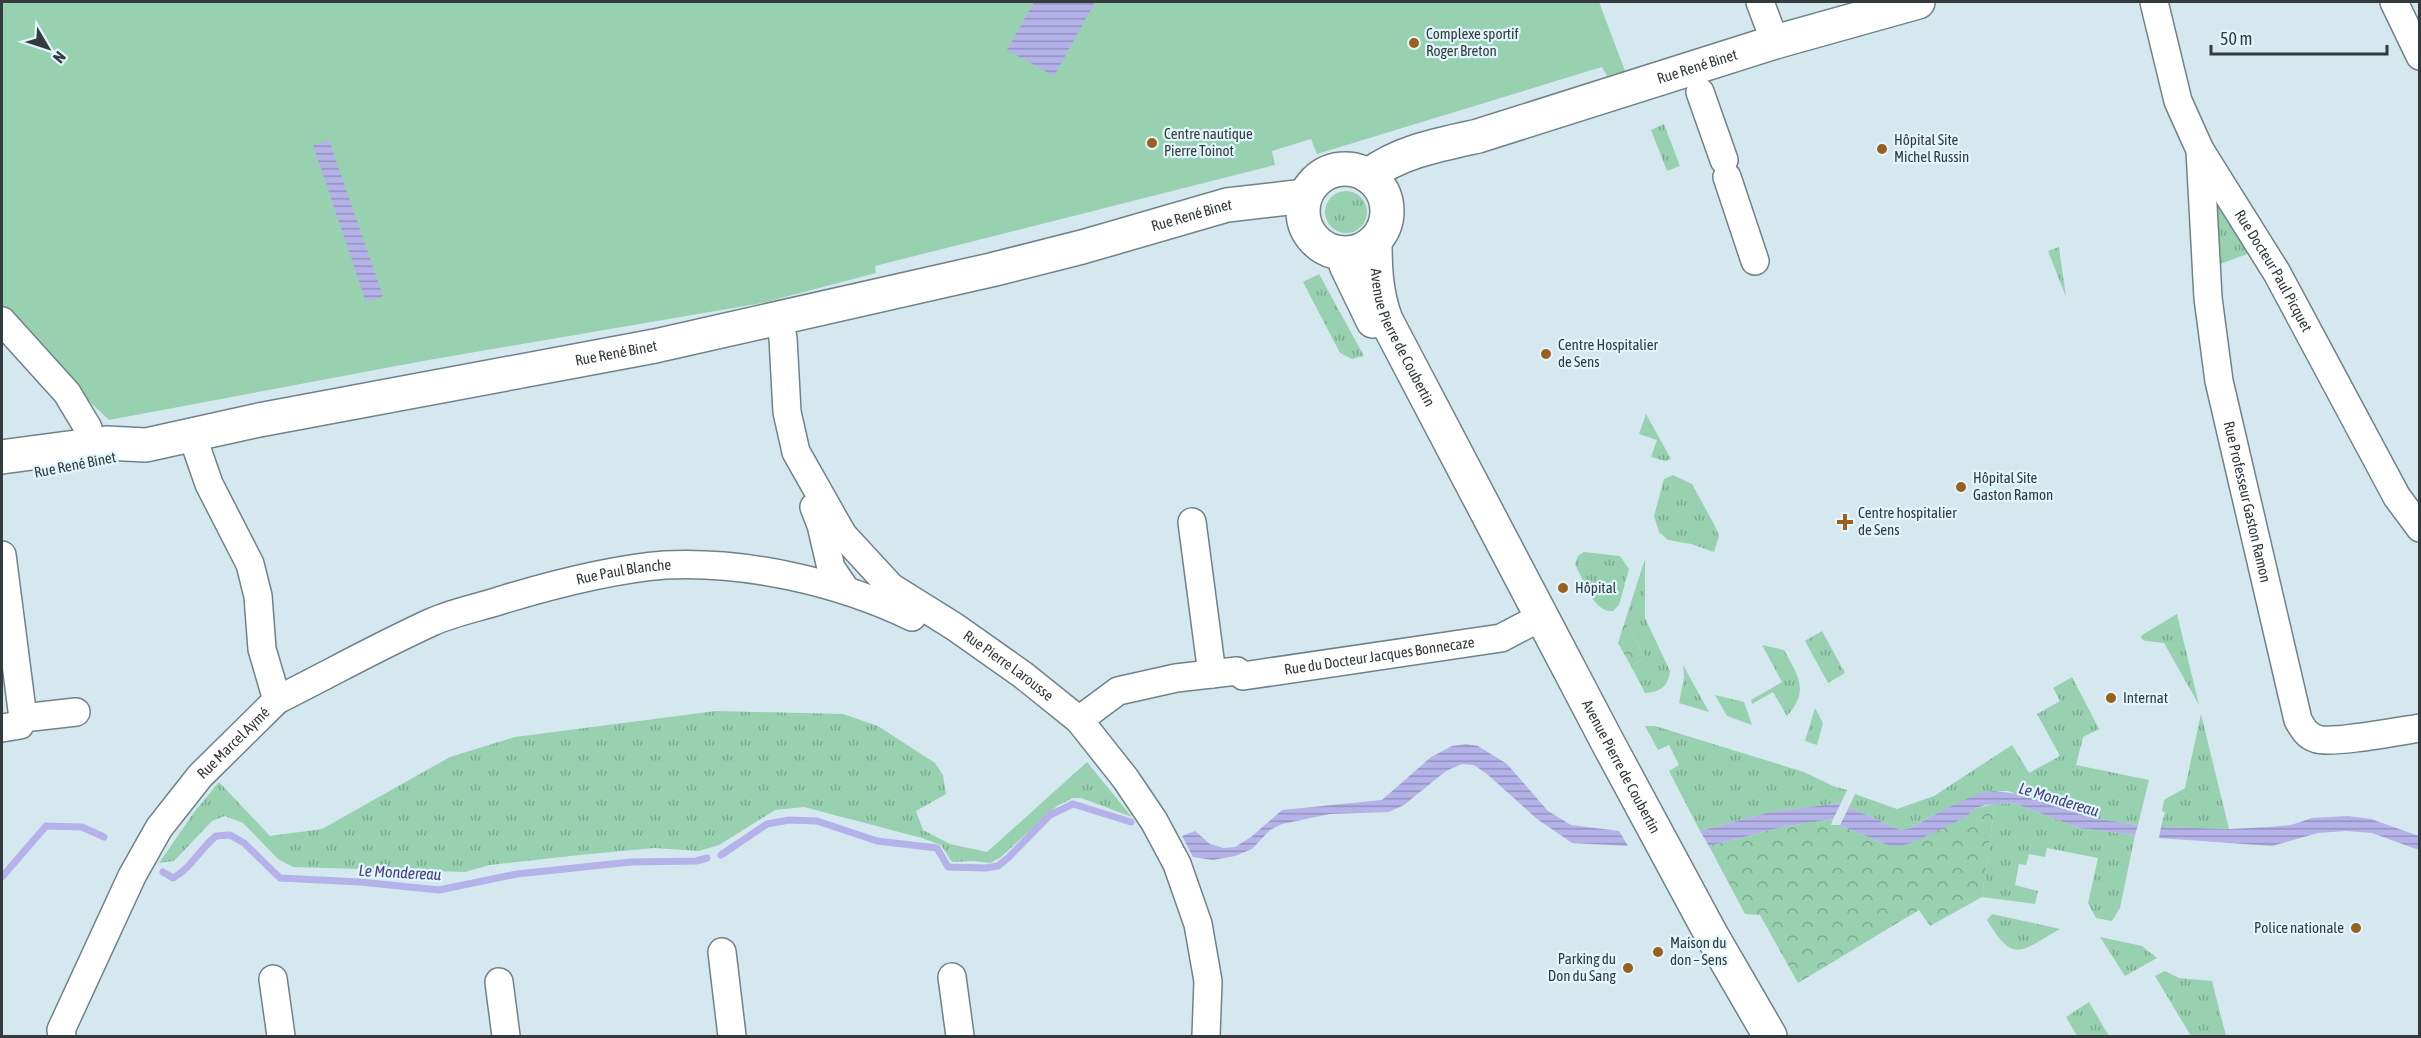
<svg xmlns="http://www.w3.org/2000/svg" width="2421" height="1038" font-family="'Asap Condensed',sans-serif">
	<defs>
		<pattern id="grass-tufts" width="24" height="20" patternUnits="userSpaceOnUse" patternTransform="scale(1.5)"><rect width="24" height="20" fill="#97d1b0"/><path d="M3 7l-1-3M5 7V3M7 7l1-3M15 17l-1-3M17 17v-4M19 17l1-3" fill="none" stroke="#7cab91"/></pattern>
		<pattern id="park-crowns" width="20" height="18" patternUnits="userSpaceOnUse" patternTransform="scale(1.5)"><rect width="20" height="18" fill="#97d1b0"/><path d="M2 6a3 3 0 1 1 6 0M12 15a3 3 0 1 1 6 0" fill="none" stroke="#7cab91"/></pattern>
		<pattern id="water-rules" width="6" height="5" patternUnits="userSpaceOnUse" patternTransform="scale(1.5)"><rect width="6" height="5" fill="#b4b2e8"/><path d="M0 2.5h6" fill="none" stroke="#9392bd"/></pattern>
	</defs>
	<rect width="100%" height="100%" fill="#d5e8f0"/>
	<g fill="url(#grass-tufts)">
		<path d="M1664,124L1680,166L1667,171L1651,130Z"/>
		<path d="M2210,183L2256,251L2214,266Z"/>
		<circle cx="1346" cy="212" r="21"/>
		<path d="M2059,247V248L2066,297L2048,251Z"/>
		<path d="M1319,274L1364,356L1352,359L1340,353L1303,282Z"/>
		<path d="M1646,414L1671,459L1665,461L1651,457L1657,440L1639,434Z"/>
		<path d="M1673,475L1692,484L1715,526L1719,536L1714,552L1691,544L1668,540L1659,532L1654,516L1664,479Z"/>
		<path d="M1584,552L1620,556L1629,569L1619,605L1613,611C1593,613 1583,579 1575,564L1578,556Z"/>
		<path d="M1645,559V618L1670,671C1668,687 1660,692 1645,693L1631,666L1645,658L1625,621Z"/>
		<path d="M2177,614L2199,705L2164,643L2145,641L2141,638L2142,635Z"/>
		<path d="M1822,631L1845,673L1828,683L1805,641Z"/>
		<path d="M1762,645L1784,650C1798,676 1810,690 1787,716L1773,692L1752,704L1751,700L1782,682Z"/>
		<path d="M1683,665L1709,712L1679,703L1684,677Z"/>
		<path d="M2072,677L2099,729L2083,737L2076,765L2149,780L2138,825L2094,818L2008,791H1994L1939,812L1911,828L1900,830L1849,807L1855,794L1897,809L1934,796L2012,745L2029,773L2060,756L2037,714L2060,701L2053,688Z"/>
		<path d="M1715,695L1744,702L1752,725L1727,716Z"/>
		<path d="M1815,708L1823,723L1817,745L1805,741Z"/>
		<path d="M716,711L843,714L878,726L935,763L943,775L946,794L916,811L923,830L950,844L987,852L1087,762L1132,817L1081,798H1073L1057,806L1001,857L990,863L974,861L952,862L941,845L922,838L804,807L775,810L719,845L699,851L654,848L580,855L490,865L465,872L293,867L278,859L243,823L225,816L212,821L174,861L159,863L195,811L219,782L270,836L322,829L450,757L515,737Z"/>
		<path d="M2201,714L2229,829L2161,827L2165,812L2162,811L2164,800L2185,788Z"/>
		<path d="M1645,726H1655L1804,772L1833,786L1847,790L1841,803L1770,812L1700,831L1669,771L1679,765L1669,745L1658,750Z"/>
		<path d="M2014,803L2079,828L2135,835L2120,908L2112,921L2096,918L2088,903L2098,858L2047,848L2045,857L2029,854L2026,865L2019,864L2015,885L2038,891L2035,904L1982,897L1995,804Z"/>
		<path d="M1992,914L2060,929C2021,951 2014,965 1987,920Z"/>
		<path d="M2100,937L2142,946L2157,958L2125,976Z"/>
		<path d="M2165,971L2179,978L2212,981L2226,1036H2191L2155,976Z"/>
		<path d="M2089,1002L2109,1036H2077L2066,1017Z"/>
	</g>
	<g fill="url(#park-crowns)">
		<path d="M1625,621L1645,658L1631,666L1618,643Z"/>
		<path d="M1995,804L1982,897L1930,926L1919,910L1798,983L1760,915L1745,914L1709,846L1782,827L1833,819L1831,825H1840L1887,845L1964,818L1976,808Z"/>
	</g>
	<path fill="#97d1b0" d="M2,2H1599L1625,71L1607,76L1602,67L1317,154L1311,139L1272,151L1275,165L875,266L876,273L762,303L423,361L109,420L60,374L2,308Z"/>
	<g fill="url(#water-rules)">
		<path d="M1034,2H1095L1054,76L1007,50Z"/>
		<path d="M329,140L383,296L366,302L313,145Z"/>
		<path d="M1466,744L1478,746L1507,764L1548,811L1571,825L1619,831L1628,846L1572,843L1537,819L1487,774L1474,765L1462,764L1446,771L1404,805L1389,812L1330,814L1282,824L1270,830L1252,849L1235,856L1213,860L1193,857L1182,836L1195,831L1210,844L1224,848L1235,847L1251,837L1282,810L1382,800L1431,757L1452,746Z"/>
		<path d="M1994,791L2019,794L2094,818L2138,825L2135,835L2079,828L2014,803L1986,805L1976,808L1964,818L1911,843L1899,846L1887,845L1840,825L1849,807L1900,830L1911,828L1939,812L1977,794Z"/>
		<path d="M1841,803L1833,819L1782,827L1709,846L1700,831L1770,812Z"/>
		<path d="M2348,816L2371,819L2419,836V850L2372,833L2346,831L2318,833L2272,846L2159,838L2161,827L2229,829L2269,827L2291,825L2312,818Z"/>
	</g>
	<g fill="none" stroke-linecap="round" stroke-linejoin="round">
		<g stroke="#b4b2e8" stroke-width="7">
			<path d="M721,855L767,824L789,820L817,821L877,841L937,848L948,867L985,868L998,866L1009,857L1050,815L1073,804L1131,822"/>
			<path d="M163,872L173,878C191,868 200,849 216,836L230,835L244,843L280,878L360,882L439,890L517,874L631,862L696,861L707,858"/>
			<path d="M2,877L46,826L82,827L104,837"/>
		</g>
		<defs>
			<g id="street">
				<path d="M1760,2L1775,42"/>
				<path id="s1" d="M2154,2L2178,101L2200,150L2277,273L2397,497L2420,528"/>
				<path d="M2394,2L2420,56"/>
				<path d="M1700,92L1724,160"/>
				<path id="s2" d="M2200,150L2208,298L2219,381L2298,720C2303,729 2307,736 2317,739C2332,744 2400,731 2420,728"/>
				<path d="M1727,177L1755,261"/>
				<path id="s3" d="M779,320L783,338L787,412L796,452L843,535L891,587L955,627L1023,675L1079,720L1125,778L1154,821L1177,864L1198,924L1208,981L1206,1036"/>
				<path d="M2,321L67,393L88,428"/>
				<path d="M814,507L821,525L831,568L846,590"/>
				<path d="M1192,522L1212,674"/>
				<path d="M2,555L23,718"/>
				<path id="s4" d="M277,700C329,674 379,646 432,622C454,612 481,607 505,599C555,584 614,569 665,565C747,561 839,582 912,617"/>
				<path id="s5" d="M1079,720L1118,691L1176,678L1237,671L1243,676L1501,638L1541,617"/>
				<path d="M2,728L20,725L23,718L76,712"/>
				<path d="M722,952L732,1036"/>
				<path d="M952,977L960,1036"/>
				<path d="M273,979L281,1036"/>
				<path d="M499,982L506,1036"/>
				<path id="s6" d="M62,1036L61,1030L132,876L159,828L200,776L277,700L262,649L258,596L250,564L209,484L192,435"/>
			</g>
			<g id="secondary">
				<circle cx="1345" cy="211" r="42"/>
				<path id="s7" d="M1368,176C1398,152 1441,144 1478,136L1775,42L1918,2"/>
				<path id="s8" d="M1375,241C1375,268 1376,294 1386,320L1608,743L1712,936L1770,1036"/>
				<path d="M1346,254V265L1373,321"/>
				<path id="s9" d="M2,457L106,443L146,445L259,420L655,346L991,270L1082,247L1227,205L1305,196"/>
			</g>
		</defs>
		<use href="#street" stroke="#708288" stroke-width="30"/>
		<use href="#secondary" stroke="#708288" stroke-width="36"/>
		<use href="#street" stroke="#fff" stroke-width="27"/>
		<use href="#secondary" stroke="#fff" stroke-width="33"/>
	</g>
	<g fill="#99601e" stroke="#e2f6fd" stroke-width="2">
		<circle cx="1414" cy="43" r="6"/>
		<circle cx="1152" cy="143" r="6"/>
		<circle cx="1882" cy="149" r="6"/>
		<circle cx="1546" cy="354" r="6"/>
		<circle cx="1961" cy="487" r="6"/>
		<path d="M1842 513h6v6h6v6h-6v6h-6v-6h-6v-6h6z"/>
		<circle cx="1563" cy="588" r="6"/>
		<circle cx="2111" cy="698" r="6"/>
		<circle cx="2356" cy="928" r="6"/>
		<circle cx="1658" cy="952" r="6"/>
		<circle cx="1628" cy="968" r="6"/>
	</g>
	<g text-anchor="middle" stroke-width="4.5" stroke-linejoin="round" paint-order="stroke">
		<g font-size="15" fill="#343b3e" stroke="#e2f6fd" text-anchor="start">
			<text x="1426" y="39">Complexe sportif<tspan x="1426" dy="17">Roger Breton</tspan></text>
			<text x="1164" y="139">Centre nautique<tspan x="1164" dy="17">Pierre Toinot</tspan></text>
			<text x="1894" y="145">Hôpital Site<tspan x="1894" dy="17">Michel Russin</tspan></text>
			<text x="1558" y="350">Centre Hospitalier<tspan x="1558" dy="17">de Sens</tspan></text>
			<text x="1973" y="483">Hôpital Site<tspan x="1973" dy="17">Gaston Ramon</tspan></text>
			<text x="1858" y="518">Centre hospitalier<tspan x="1858" dy="17">de Sens</tspan></text>
			<text x="1575" y="593">Hôpital</text>
			<text x="2123" y="703">Internat</text>
			<text x="2344" y="933" text-anchor="end">Police nationale</text>
			<text x="1670" y="948">Maison du<tspan x="1670" dy="17">don – Sens</tspan></text>
			<text x="1616" y="964" text-anchor="end">Parking du<tspan x="1616" dy="17">Don du Sang</tspan></text>
		</g>
		<g font-size="15" fill="#343b3e" stroke="#e2f6fd">
			<text dy="5" stroke="none"><textPath href="#s7" startOffset="348">Rue René Binet</textPath></text>
			<text dy="5" stroke="none"><textPath href="#s9" startOffset="1216">Rue René Binet</textPath></text>
			<text dy="5" stroke="none"><textPath href="#s1" startOffset="297">Rue Docteur Paul Picquet</textPath></text>
			<text dy="5" stroke="none"><textPath href="#s8" startOffset="102">Avenue Pierre de Coubertin</textPath></text>
			<text dy="5" stroke="none"><textPath href="#s9" startOffset="624">Rue René Binet</textPath></text>
			<text transform="translate(75 465) rotate(-11)" y="5">Rue René Binet</text>
			<text dy="5" stroke="none"><textPath href="#s2" startOffset="356">Rue Professeur Gaston Ramon</textPath></text>
			<text dy="5" stroke="none"><textPath href="#s4" startOffset="372">Rue Paul Blanche</textPath></text>
			<text dy="5" stroke="none"><textPath href="#s5" startOffset="315">Rue du Docteur Jacques Bonnecaze</textPath></text>
			<text dy="5" stroke="none"><textPath href="#s3" startOffset="441">Rue Pierre Larousse</textPath></text>
			<text dy="5" stroke="none"><textPath href="#s6" startOffset="344">Rue Marcel Aymé</textPath></text>
			<text dy="5" stroke="none"><textPath href="#s8" startOffset="585">Avenue Pierre de Coubertin</textPath></text>
		</g>
		<g font-size="16" font-style="italic" fill="#443d7e" stroke="#e2f6fd">
			<text transform="translate(2059 799) rotate(17)" y="6">Le Mondereau</text>
			<text transform="translate(400 872) rotate(3)" y="6">Le Mondereau</text>
		</g>
	</g>
	<rect width="2421" height="1038" fill="none" stroke="#343b3e" stroke-width="6"/>
	<g transform="translate(48 48) rotate(129)" stroke="#e2f6fd" stroke-width="4.5" paint-order="stroke">
	<path d="M0-4.5L10 22L0 15L-10 22Z" fill="#343b3e"/>
	<text y="-9" font-size="16" font-weight="bold" text-anchor="middle" fill="#343b3e">N</text>
	</g>
	<path d="M2211 45v9h176v-9" fill="none" stroke="#343b3e" stroke-width="3"/>
	<text x="2220" y="45" font-size="18" fill="#343b3e" stroke="#e2f6fd" stroke-width="4.5" paint-order="stroke">50 m</text>
</svg>
